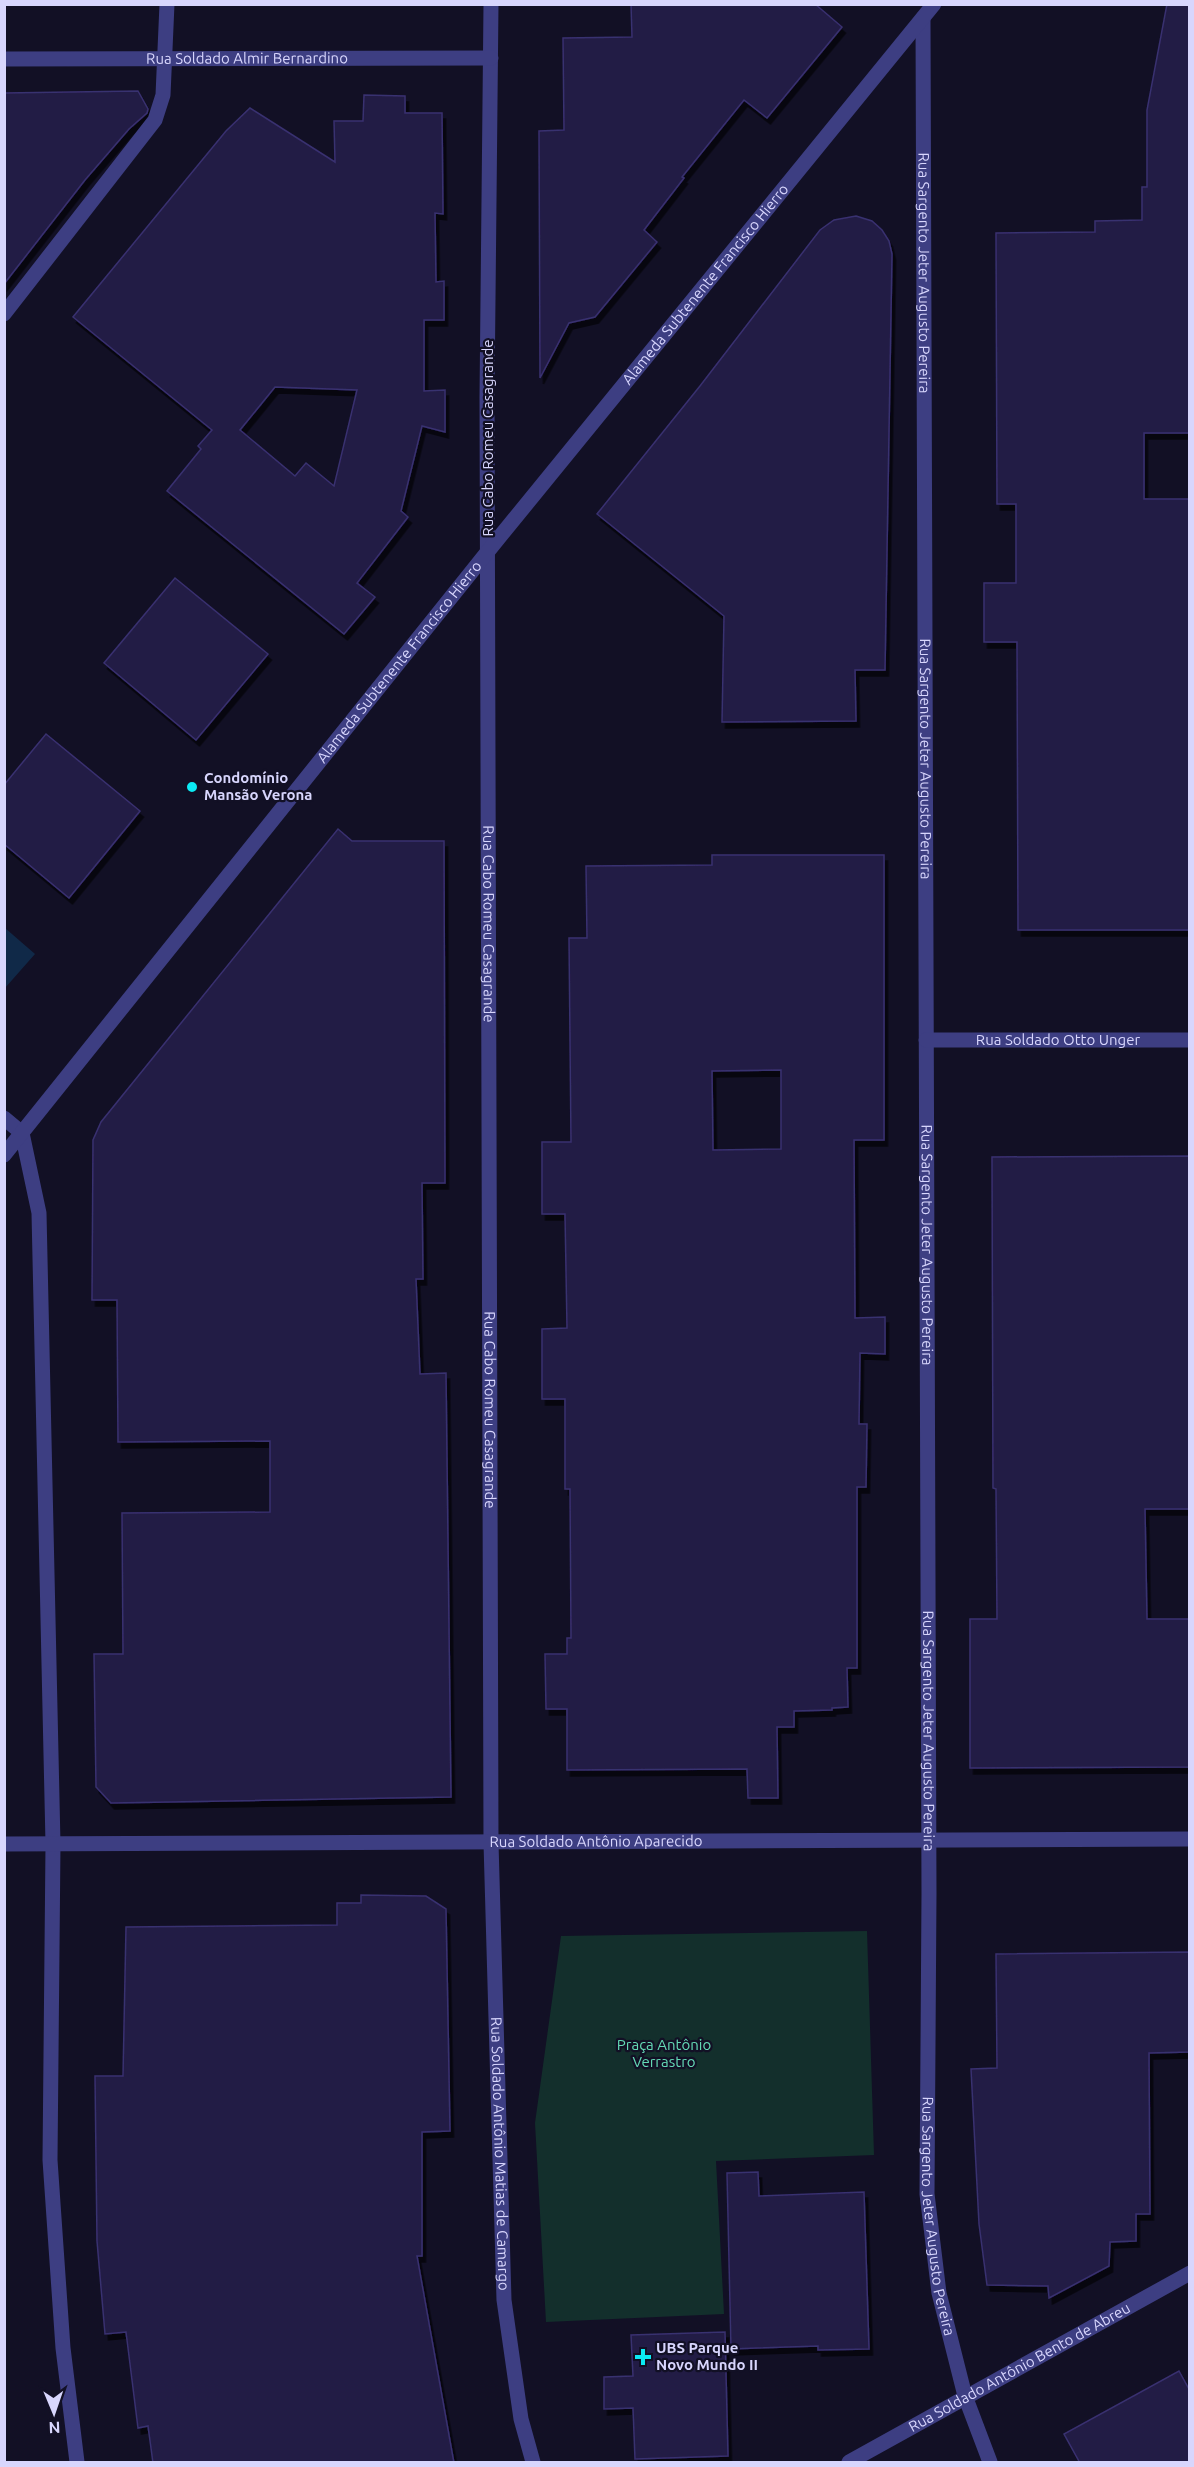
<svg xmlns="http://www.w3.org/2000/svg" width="1194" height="2467" font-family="Ubuntu,sans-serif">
	<defs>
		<filter id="shadow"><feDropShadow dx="3.5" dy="6" stdDeviation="0" flood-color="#0009"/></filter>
	</defs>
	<rect width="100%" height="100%" fill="#121025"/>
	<path fill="#132f2c" d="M867,1931L874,2155L716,2161L724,2314L546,2322L535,2123L561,1936Z"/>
	<path fill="#102948" d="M5,928L35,954L5,988Z"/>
	<g fill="#231d45" stroke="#393070" stroke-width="1.5" fill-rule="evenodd" filter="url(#shadow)">
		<path d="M631,4H815L842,27L767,118L744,100L682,177L684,178L644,230L657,242L595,317L569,323L540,378L539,131L564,130L563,38L632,37Z"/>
		<path d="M1167,4H1190V433H1144V499H1190V930H1018L1017,642H984V583H1016V504H997L996,233L1095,232V221L1142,220V187H1147V110Z"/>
		<path d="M138,91L148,109L147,113L129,129L85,180L4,284V93Z"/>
		<path d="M364,95L405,96V113H442L443,214L435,213L436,282L444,281V320H424V391L445,390V432L422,426L401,511L408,517L357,583L375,597L344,634L167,491L201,449L198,446L212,430L73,317L226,131L250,108L335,162L334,121H363ZM275,387L357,390L334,486L306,463L295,476L240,430Z"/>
		<path d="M856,216L872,221L882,230L889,241L892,254L885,670H855L856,721L722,722L724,616L597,514L700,386L820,230L834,220Z"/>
		<path d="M175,578L268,654L196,740L104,663Z"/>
		<path d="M46,734L140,811L69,898L4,844V785Z"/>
		<path d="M338,829L352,841H444L445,1183H422L423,1279H416L420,1374L446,1373L451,1797L111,1803L96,1787L94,1654H123L122,1513L270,1512V1441L118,1442L117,1300H92L93,1140L101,1122Z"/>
		<path d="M712,855H884V1140H854L855,1318L885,1317V1354L860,1353L859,1424H867L866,1487H857V1668H847L848,1707L832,1708V1710L794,1711V1727H777L778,1798H748L747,1769L567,1770V1709H546L545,1654H567V1638H571L570,1489H565V1399H542V1329L567,1328L565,1214H542V1142H571L569,938H587L586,866L712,865ZM781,1070V1149L713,1150L712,1071Z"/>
		<path d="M1190,1156V1509H1145L1147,1619H1190V1767L970,1768V1619H997L996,1489L993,1488L992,1157Z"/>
		<path d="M361,1895L426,1896L446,1909L450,2131L422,2132V2256H417L454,2463H153L148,2426L138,2428L126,2332L105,2334L97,2241L95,2076H123L126,1927L337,1925V1903H361Z"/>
		<path d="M1190,1952V2052L1149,2053L1150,2214H1136V2241L1110,2242L1109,2266L1049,2298L1048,2286L987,2285L979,2224L971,2069L997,2068L996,1954Z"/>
		<path d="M758,2172L759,2196L864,2192L869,2349L818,2350V2346L731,2349L727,2173Z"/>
		<path d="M725,2332L728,2456L635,2459L633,2408L604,2409V2377L633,2376L631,2335Z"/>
		<path d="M1179,2371L1190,2391V2463H1080L1064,2434Z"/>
	</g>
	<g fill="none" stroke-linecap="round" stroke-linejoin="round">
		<g stroke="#3d3e82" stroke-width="15">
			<path id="s1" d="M491,4L487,397L491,1843L504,2300L521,2419L533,2462"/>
			<path id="s2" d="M923,18L929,1893L927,2194L939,2293L965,2396L990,2462"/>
			<path id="s3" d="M4,59L491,58"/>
			<path d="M4,314L155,120L163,95L167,4"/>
			<path id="s4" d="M926,1040H1190"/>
			<path d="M4,1118L22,1133"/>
			<path d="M22,1133L39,1213L53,1844L50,2160L63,2348L77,2462"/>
			<path id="s5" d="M4,1155L489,550L934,4"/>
			<path id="s6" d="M4,1844L1190,1839"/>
			<path id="s7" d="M849,2462L1190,2273"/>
		</g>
	</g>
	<g fill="#0beaf4" stroke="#121025" stroke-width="2">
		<circle cx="192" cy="787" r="6"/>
		<path d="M640 2348h6v6h6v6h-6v6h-6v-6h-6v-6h6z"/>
	</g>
	<g text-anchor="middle" stroke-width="4.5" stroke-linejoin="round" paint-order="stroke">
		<g font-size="15" fill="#d8d6fd" stroke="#121025">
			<text dy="5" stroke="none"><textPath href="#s3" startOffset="243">Rua Soldado Almir Bernardino</textPath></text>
			<text dy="5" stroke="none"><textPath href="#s2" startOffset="255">Rua Sargento Jeter Augusto Pereira</textPath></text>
			<text dy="5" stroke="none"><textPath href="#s5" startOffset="1118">Alameda Subtenente Francisco Hierro</textPath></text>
			<text transform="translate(488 438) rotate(-90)" y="5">Rua Cabo Romeu Casagrande</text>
			<text dy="5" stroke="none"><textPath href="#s5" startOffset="632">Alameda Subtenente Francisco Hierro</textPath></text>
			<text dy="5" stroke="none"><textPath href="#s2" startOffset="741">Rua Sargento Jeter Augusto Pereira</textPath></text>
			<text dy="5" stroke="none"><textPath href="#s1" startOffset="920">Rua Cabo Romeu Casagrande</textPath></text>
			<text dy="5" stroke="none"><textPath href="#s4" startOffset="132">Rua Soldado Otto Unger</textPath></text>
			<text dy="5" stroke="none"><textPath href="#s2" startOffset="1227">Rua Sargento Jeter Augusto Pereira</textPath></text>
			<text dy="5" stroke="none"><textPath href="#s1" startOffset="1406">Rua Cabo Romeu Casagrande</textPath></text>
			<text dy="5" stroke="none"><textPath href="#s2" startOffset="1713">Rua Sargento Jeter Augusto Pereira</textPath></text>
			<text dy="5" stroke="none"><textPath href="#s6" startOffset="592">Rua Soldado Antônio Aparecido</textPath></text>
			<text dy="5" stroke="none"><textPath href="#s1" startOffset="2150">Rua Soldado Antônio Matias de Camargo</textPath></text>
			<text dy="5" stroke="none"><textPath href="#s2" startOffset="2199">Rua Sargento Jeter Augusto Pereira</textPath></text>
			<text dy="5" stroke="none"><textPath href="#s7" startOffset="195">Rua Soldado Antônio Bento de Abreu</textPath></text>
		</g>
		<g font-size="15" font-weight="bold" fill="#d8d6fd" stroke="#121025" text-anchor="start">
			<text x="204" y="783">Condomínio<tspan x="204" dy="17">Mansão Verona</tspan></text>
			<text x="656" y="2353">UBS Parque<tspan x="656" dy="17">Novo Mundo II</tspan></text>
		</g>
		<g font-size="15" fill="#64dab6" stroke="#121025">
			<text x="664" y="2050">Praça Antônio<tspan x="664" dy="17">Verrastro</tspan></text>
		</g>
	</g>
	<rect width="1194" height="2467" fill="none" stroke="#d8d6fd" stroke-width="12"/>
	<g transform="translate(54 2413) rotate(178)" stroke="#121025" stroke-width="4.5" paint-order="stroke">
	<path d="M0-4.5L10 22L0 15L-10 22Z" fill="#d8d6fd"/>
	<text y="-9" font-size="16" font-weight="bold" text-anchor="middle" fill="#d8d6fd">N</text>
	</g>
</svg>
